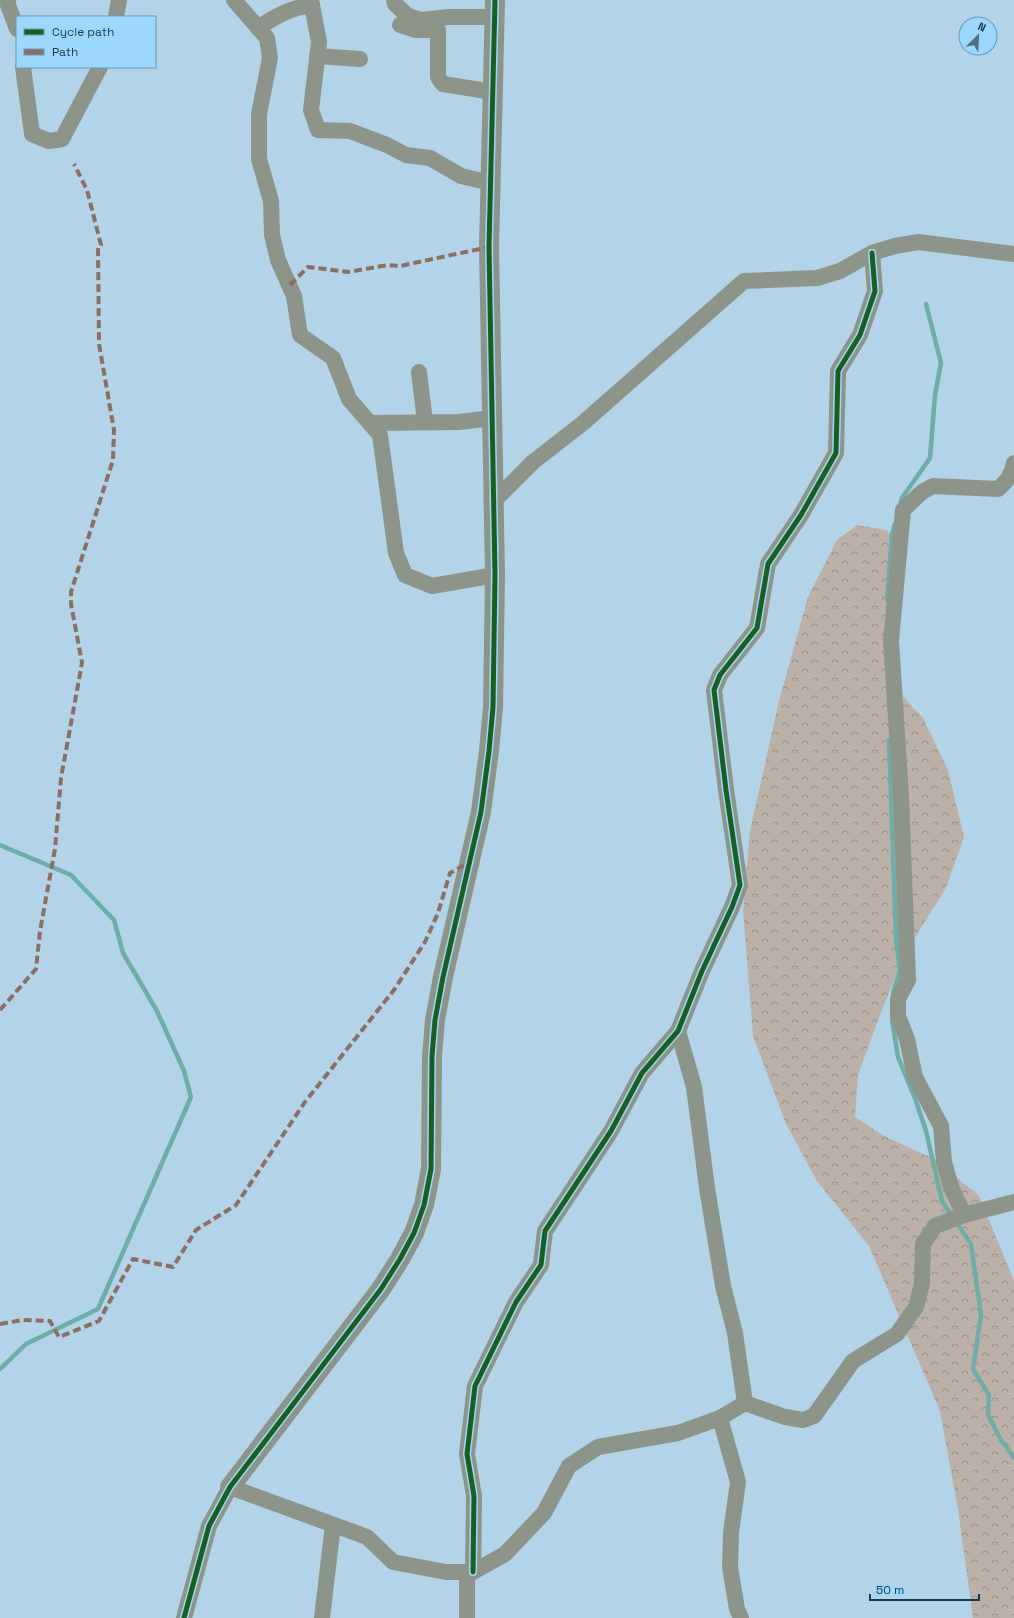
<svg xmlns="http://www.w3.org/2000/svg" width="1014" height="1618" font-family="'Space Grotesk',sans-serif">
	<defs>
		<pattern id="forest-crowns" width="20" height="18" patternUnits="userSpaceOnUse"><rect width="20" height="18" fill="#bbb1a9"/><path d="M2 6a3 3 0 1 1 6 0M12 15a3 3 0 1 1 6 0" fill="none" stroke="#97918c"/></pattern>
	</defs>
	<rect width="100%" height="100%" fill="#b2d3e8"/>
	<path fill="url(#forest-crowns)" d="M857,525L887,530L901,553L890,683L923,718L948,770L964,837L946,888L904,955L880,1015L858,1075L855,1117L884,1136L936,1160L979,1196L1014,1281V1618H973L958,1509L940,1411L869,1246L817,1181L786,1124L753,1036L743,911L750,831L779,701L808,597L837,540Z"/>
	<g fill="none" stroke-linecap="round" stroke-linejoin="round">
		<g stroke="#6fada7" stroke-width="4.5">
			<path d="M900,506L902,498L930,458L935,395L941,363L926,304"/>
			<path d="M887,600L892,534L895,524"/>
			<path d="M889,740L896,940L900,970L893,993"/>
			<path d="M0,845L71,875L114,920L123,953L157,1011L184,1071L191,1097L98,1309L26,1344L0,1369"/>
			<path d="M892,1020L898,1057L916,1101L926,1131L942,1201L971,1244L981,1315L973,1369L989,1395L988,1415L1001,1440L1014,1458"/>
		</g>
		<g stroke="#8d958a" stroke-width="16">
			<path d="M8,0V5L17,29"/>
			<path d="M234,0L267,38L270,58L259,114V159L271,201L272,235L278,260L294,296L300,335L333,358L349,399L380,435L396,553L405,575L432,586L495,575"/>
			<path d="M311,0L319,42L311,110L318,130L350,131L387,145L406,155L430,158L461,176L491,183"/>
			<path d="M394,0L395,4L408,16L421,20L449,17H494"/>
			<path d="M116,17L119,0"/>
			<path d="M400,25L415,30H438V77L443,84L493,92"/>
			<path d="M258,28C276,16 290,8 312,5"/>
			<path d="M317,56L360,59"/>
			<path d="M23,67L32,134L49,141L62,139L100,67"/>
			<path d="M419,372L425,422"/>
			<path d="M370,423L459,422L492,418"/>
			<path d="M494,501L533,462L583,423L744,281L817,278L840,271L872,253L895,246L918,242L1014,254"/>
			<path d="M678,1031L694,1087L707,1188L723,1286L735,1333L745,1403L720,1418L738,1482L731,1533L730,1567L737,1609L741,1618"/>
			<path d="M964,1215L951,1187L944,1162L941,1126L915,1077L907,1039L898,1016V999L908,980L901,796L891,641L903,510L922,492L933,486L998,489C1007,481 1012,475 1014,463"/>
			<path d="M745,1403L785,1417L803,1420L814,1416L853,1361L897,1334L916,1307L922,1284L923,1244L935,1226L964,1215L1014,1202"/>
			<path d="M473,1572L474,1496L467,1454L475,1386L516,1302L541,1265L545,1231L611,1131L642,1073L678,1031L702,971L732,907L740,885L726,790L714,690L720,675L757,628L768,564L801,515L836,453L838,371L860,335L875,291L872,253"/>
			<path d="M184,1618L209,1526L230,1487L367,1537L393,1562L446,1572H473L505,1554L544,1513L569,1466L598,1447L678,1433L720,1418"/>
			<path d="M322,1618L333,1525"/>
			<path d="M467,1618V1572"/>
		</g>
		<path stroke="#8d958a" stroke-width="20" d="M230,1487L381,1289L400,1259L414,1233L424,1205L431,1169L432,1056L435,1020L443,977L481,812L489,751L493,707L495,575L489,247L495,0"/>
		<g stroke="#8d6e63" stroke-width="4" stroke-dasharray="8 4" stroke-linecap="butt">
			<path d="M290,285L308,267L348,272L388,265L400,266L489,247"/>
			<path d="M0,1010L36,969L40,931L55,849L61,778L82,663L71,604V592L113,460L114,430L99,344L98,248L101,245L87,190L74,164"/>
			<path d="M0,1324L22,1320L50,1321L59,1337L99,1321L133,1259L173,1267L196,1230L236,1205L305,1102L394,990L425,942L438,913L450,873L470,862"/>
		</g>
		<defs>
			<g id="cycleway">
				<path d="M473,1572L474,1496L467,1454L475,1386L516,1302L541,1265L545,1231L611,1131L642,1073L678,1031L702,971L732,907L740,885L726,790L714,690L720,675L757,628L768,564L801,515L836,453L838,371L860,335L875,291L872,253"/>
				<path d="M184,1618L209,1526L230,1487L381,1289L400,1259L414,1233L424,1205L431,1169L432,1056L435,1020L443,977L481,812L489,751L493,707L495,575L489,247L495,0"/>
			</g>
		</defs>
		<use href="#cycleway" stroke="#9cd8fe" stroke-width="8"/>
		<use href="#cycleway" stroke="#1b5e20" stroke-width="5"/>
	</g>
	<rect x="16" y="16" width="140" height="52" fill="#9cd8fe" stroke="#6898b7"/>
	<rect x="24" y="29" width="20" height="6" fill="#1b5e20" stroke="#6898b7"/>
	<text x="52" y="36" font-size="12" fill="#19394c">Cycle path</text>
	<rect x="24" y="49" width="20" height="6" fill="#8d6e63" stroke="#6898b7"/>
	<text x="52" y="56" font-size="12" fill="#19394c">Path</text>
	<g transform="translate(978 36) rotate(24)"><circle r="19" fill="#9cd8fe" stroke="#6898b7"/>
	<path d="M0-3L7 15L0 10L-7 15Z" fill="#4f6f83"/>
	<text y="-6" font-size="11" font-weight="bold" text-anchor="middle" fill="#19394c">N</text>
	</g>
	<path d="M870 1594v6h109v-6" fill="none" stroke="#19394c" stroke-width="2"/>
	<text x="876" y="1594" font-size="12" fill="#19394c" stroke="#9cd8fe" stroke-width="3" paint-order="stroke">50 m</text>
</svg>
